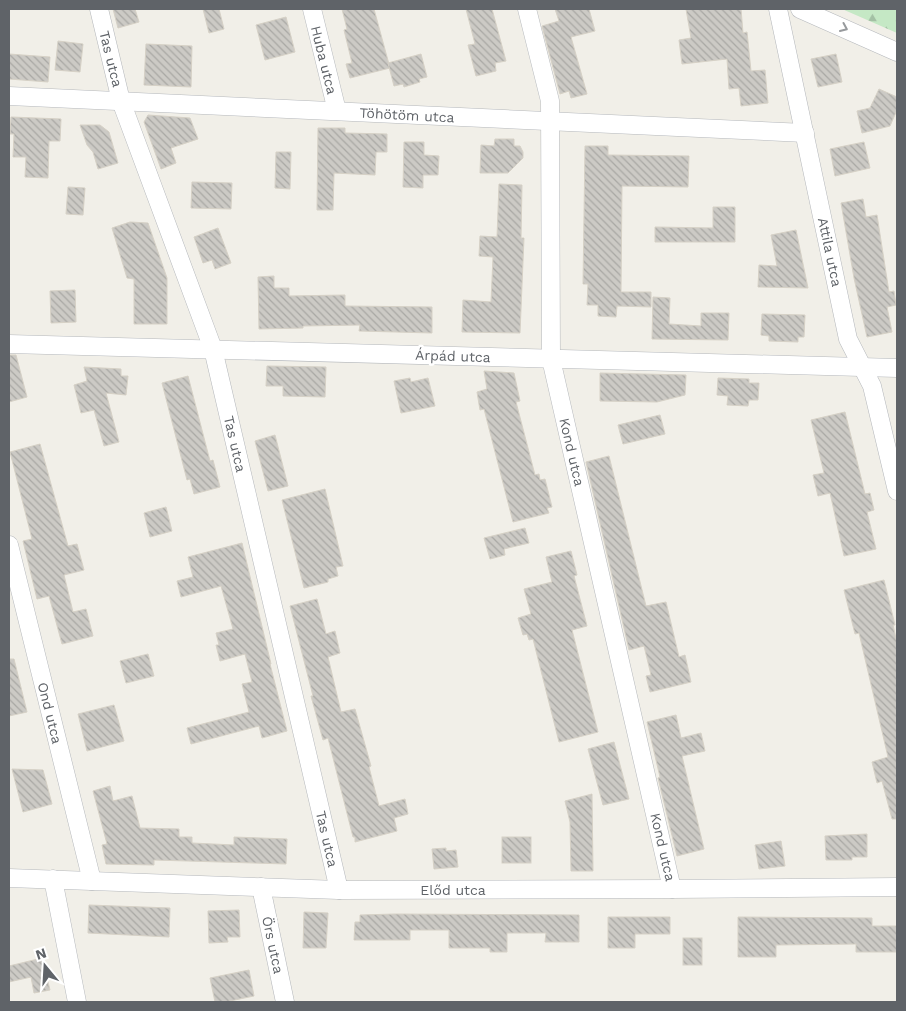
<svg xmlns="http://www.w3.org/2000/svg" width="906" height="1011" font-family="'Work Sans',sans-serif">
	<defs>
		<pattern id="forest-firs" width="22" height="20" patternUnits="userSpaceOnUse" patternTransform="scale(1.25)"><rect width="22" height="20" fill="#c5e8c5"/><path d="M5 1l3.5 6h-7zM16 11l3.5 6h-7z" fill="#a3c0a4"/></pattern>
		<pattern id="building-back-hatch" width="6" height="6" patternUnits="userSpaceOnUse" patternTransform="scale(1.25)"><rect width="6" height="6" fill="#cccac5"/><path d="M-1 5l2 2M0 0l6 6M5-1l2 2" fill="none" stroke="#a9a8a4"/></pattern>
	</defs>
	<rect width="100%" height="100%" fill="#f1efe8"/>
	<path fill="url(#forest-firs)" d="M842,9H897V33Z"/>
	<g fill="url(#building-back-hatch)" stroke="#d6d1c6">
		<path d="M113,9H135L139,22L118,28Z"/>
		<path d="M203,9H219L224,29L209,33Z"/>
		<path d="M342,9H374L390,68L350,78L346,64L352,63L344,30L347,29Z"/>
		<path d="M466,9H492L506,61L495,63L496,71L476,76L468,45L475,44Z"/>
		<path d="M555,9H589L595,31L571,37L587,94L571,98L569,91L560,94L542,26L559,21Z"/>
		<path d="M686,9H741L743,33L747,32L751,71L765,70L768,103L741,106L739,88L729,89L727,59L682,64L679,40L691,38Z"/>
		<path d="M286,17L295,52L265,60L256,25Z"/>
		<path d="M58,41L83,44L80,72L55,70Z"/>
		<path d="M146,44L192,46L191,87L144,85Z"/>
		<path d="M9,54L50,57L48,82L9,79Z"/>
		<path d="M421,54L427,77L419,79L420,82L404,87L403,84L394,86L388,63Z"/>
		<path d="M836,54L842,82L818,87L811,59Z"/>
		<path d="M879,89L897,97V110L890,126L862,133L857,111L870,108Z"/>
		<path d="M148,115L190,118L198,139L171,148L176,163L161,169L144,122Z"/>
		<path d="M11,117L61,119L60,141H49L48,178L25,177L26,157H13L14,134H10Z"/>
		<path d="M80,125H100L109,132L118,163L98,169L93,152L87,145Z"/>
		<path d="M318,128H345V133L387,134V152H376L375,175L334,173L333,210H317Z"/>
		<path d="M495,139H514V146H520L523,152V158L508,173H480L481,145L494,146Z"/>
		<path d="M404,142H424V155L439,156L438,175H423V188L403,187Z"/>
		<path d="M864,142L870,168L835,176L830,149Z"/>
		<path d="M585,146H608V155L689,156L688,187L622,186L621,292H651V307L617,306L616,317L598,316V305H587L588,284H583Z"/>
		<path d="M276,152H291L290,189L275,188Z"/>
		<path d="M192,182L232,183L231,209L191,208Z"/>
		<path d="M499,184L522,185L521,238H524L520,333L462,332L463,300L491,302L493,257L479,256L480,236L497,237Z"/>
		<path d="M68,187L85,188L83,215L66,214Z"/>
		<path d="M863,199L866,217L877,215L889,292L894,291L896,305L887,307L892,332L867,337L854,278L841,203Z"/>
		<path d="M713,207H735V242H655V227L713,228Z"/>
		<path d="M130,222L148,223L167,278V324H134V279L127,278L112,228Z"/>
		<path d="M218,228L231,263L215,269L212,260L203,263L194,237Z"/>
		<path d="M796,230L808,288L758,287L759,265L777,266L771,235Z"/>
		<path d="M274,276V288H289V296L345,295V306L432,307V333L359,331L360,325L303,326V328L259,329L258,277Z"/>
		<path d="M75,290L76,322L51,323L50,291Z"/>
		<path d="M653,297L670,298L669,324L701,326V313H729L728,340L652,339Z"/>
		<path d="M762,314L805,315L804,337H798V342L769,341V336L761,335Z"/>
		<path d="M9,355H16L27,397L9,402Z"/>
		<path d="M267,366L326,367L325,397L283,396V386H266Z"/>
		<path d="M84,367L121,369V376H128L126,395L106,393L119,442L104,446L94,410L81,413L74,385L87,381Z"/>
		<path d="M484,371L514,373L520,401L516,402L535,475L539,474L540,480L545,479L552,507L547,508L549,513L513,522L484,409L480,410L477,392L487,389Z"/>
		<path d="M600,373L686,375L685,395L657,402L600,401Z"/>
		<path d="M188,376L210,461L213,460L220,487L194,494L190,479L187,480L162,383Z"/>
		<path d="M410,378L411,382L428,378L435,406L401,413L394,381Z"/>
		<path d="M718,378L749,379V383H759L758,400H749L748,406L727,405L728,396L717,395Z"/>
		<path d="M845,412L865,494L870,493L874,510L867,512L876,549L844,556L830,493L818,496L813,475L824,473L811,420Z"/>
		<path d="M660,415L665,434L623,444L618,425Z"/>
		<path d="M275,435L288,486L268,491L255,441Z"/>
		<path d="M40,444L68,546L77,544L84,570L64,575L73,612L86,609L93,636L62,644L49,596L37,599L23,541L32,539L10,452Z"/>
		<path d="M609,456L646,606L666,602L679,657L685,655L691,682L650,692L646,676L651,675L644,646L629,650L586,462Z"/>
		<path d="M325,489L343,566L336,567L338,576L328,579V582L304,588L282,500Z"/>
		<path d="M166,507L172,531L150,537L144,513Z"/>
		<path d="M525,528L529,543L504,549L505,555L490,559L484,538Z"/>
		<path d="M242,543L271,664H270L287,731L262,738L259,726L191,744L187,728L249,712L242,684L252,682L245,654L220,661L216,645H219L216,633L233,629L221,586L181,597L177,581L193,577L188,557Z"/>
		<path d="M571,551L577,575L574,576L587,626L572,630L598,732L559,742L533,639L529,640L527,634L523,635L518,618L531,614L524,589L552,582L546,557Z"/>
		<path d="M884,580L895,625H893L897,643V819H892L882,781L877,783L872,762L888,757L859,633L855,634L844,590Z"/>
		<path d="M317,599L326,634L335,631L340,653L328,657L341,712L355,709L371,766L369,767L379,806L405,799L408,814L394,818L397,831L355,842V837H353L328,738L323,740L311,696H313L290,606Z"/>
		<path d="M148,654L154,676L126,683L120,661Z"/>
		<path d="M9,659H14L27,712L9,716Z"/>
		<path d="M114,705L124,741L87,751L78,714Z"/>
		<path d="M676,715L681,738L701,733L705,751L682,756L704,849L677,856L658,778L660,777L647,722Z"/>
		<path d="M614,742L629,799L603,805L588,749Z"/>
		<path d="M12,769L43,770L52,804L23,812Z"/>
		<path d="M110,786L113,801L132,796L140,828L179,829V837H192V843L234,845V837L287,839L286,864L154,860V865L106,864L102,845L107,844L93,791Z"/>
		<path d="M592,794L593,871H571L570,822L565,801Z"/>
		<path d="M867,834V857H852V860H826L825,836Z"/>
		<rect x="502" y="837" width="29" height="26"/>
		<path d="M781,841L785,866L759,869L755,845Z"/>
		<path d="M446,848V851L456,850L458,867L434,869L432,849Z"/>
		<path d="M89,905L170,908L169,937L88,933Z"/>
		<path d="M239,910L240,937H227L228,942L209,943L208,911Z"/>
		<path d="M304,912L328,913L326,948H303Z"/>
		<path d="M395,914L579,915V942H545L546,933H507V952H490V948H449V930H410V940H354L355,922H360V915Z"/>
		<path d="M608,917H670V934H635V948H608Z"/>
		<path d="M738,917L872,918V926H897V952H856V944L776,945V957H738Z"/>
		<rect x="683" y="938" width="19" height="27"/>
		<path d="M42,958L50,990L34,993L31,977L9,982V966Z"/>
		<path d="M249,970L254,996L225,1002H215L210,978Z"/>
	</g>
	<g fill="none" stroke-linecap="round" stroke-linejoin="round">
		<defs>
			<g id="street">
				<path d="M99,9L121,101L213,349L339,890"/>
				<path d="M312,9L337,111"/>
				<path d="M527,9L550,101L551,359L672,889"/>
				<path d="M778,9L848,339L872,386L897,491"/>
				<path d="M800,9L897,52"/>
				<path d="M9,96L805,133"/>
				<path d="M9,344L897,368"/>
				<path d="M9,545L92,881"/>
				<path d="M9,878L339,890L672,889L897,887"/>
				<path d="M53,879L77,1002"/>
				<path d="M261,887L285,1002"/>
			</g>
		</defs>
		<use href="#street" stroke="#b5b8bc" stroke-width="19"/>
		<use href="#street" stroke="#fff" stroke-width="18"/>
	</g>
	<defs><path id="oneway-chevron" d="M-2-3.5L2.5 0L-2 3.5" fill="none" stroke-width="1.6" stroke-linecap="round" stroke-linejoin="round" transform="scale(1.25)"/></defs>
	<use stroke="#979a9d" href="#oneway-chevron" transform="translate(844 28) rotate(24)"/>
	<g text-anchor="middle" stroke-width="5" stroke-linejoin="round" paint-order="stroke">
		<g font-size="14" fill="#5f6368" stroke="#fff">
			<text transform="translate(111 59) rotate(76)" y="5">Tas utca</text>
			<text transform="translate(324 60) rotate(76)" y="5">Huba utca</text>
			<text transform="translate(407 115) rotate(3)" y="5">Töhötöm utca</text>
			<text transform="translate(830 252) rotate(78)" y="5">Attila utca</text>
			<text transform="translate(453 356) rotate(2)" y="5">Árpád utca</text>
			<text transform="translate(235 444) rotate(77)" y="5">Tas utca</text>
			<text transform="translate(572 452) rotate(77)" y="5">Kond utca</text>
			<text transform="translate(50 713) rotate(76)" y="5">Ond utca</text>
			<text transform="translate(327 839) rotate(77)" y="5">Tas utca</text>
			<text transform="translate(663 847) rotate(77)" y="5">Kond utca</text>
			<text x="453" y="895">Előd utca</text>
			<text transform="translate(273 945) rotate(78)" y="5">Örs utca</text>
		</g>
	</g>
	<rect width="906" height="1011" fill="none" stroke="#5f6368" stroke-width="20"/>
	<g transform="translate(45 966) rotate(342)" stroke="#ffffff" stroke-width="4" paint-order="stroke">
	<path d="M0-4L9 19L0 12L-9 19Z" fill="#5f6368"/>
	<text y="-8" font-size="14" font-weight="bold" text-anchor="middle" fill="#5f6368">N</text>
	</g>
</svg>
